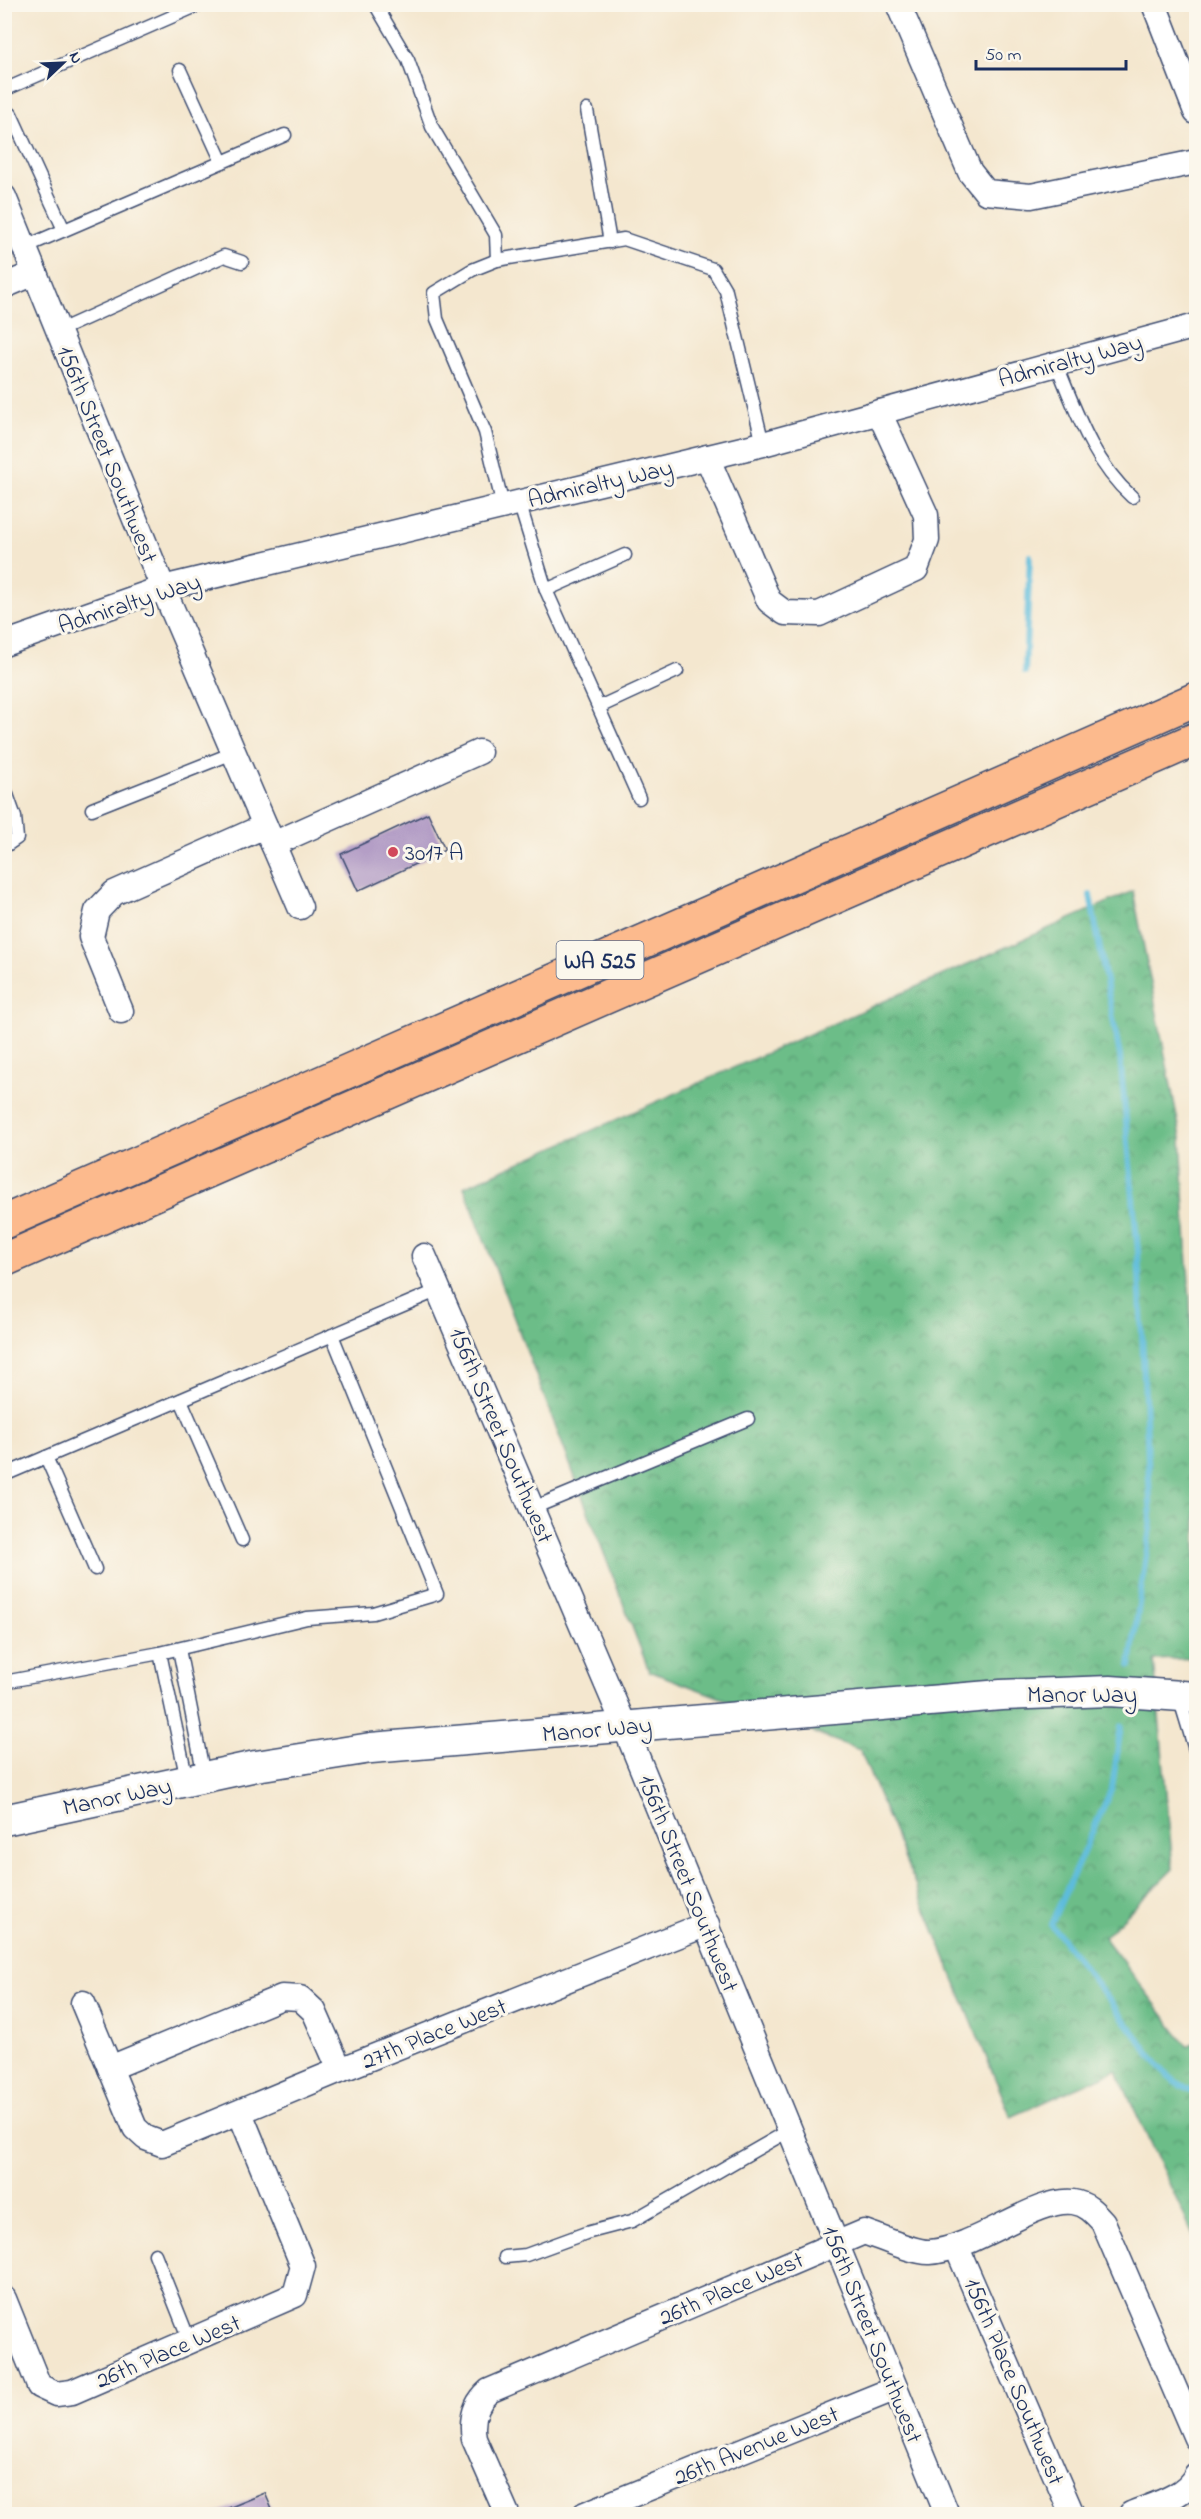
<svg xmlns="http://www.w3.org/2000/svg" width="1201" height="2519" font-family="'Indie Flower',sans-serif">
	<defs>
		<pattern id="forest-crowns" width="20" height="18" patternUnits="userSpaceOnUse" patternTransform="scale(1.5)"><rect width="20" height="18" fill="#6cbd88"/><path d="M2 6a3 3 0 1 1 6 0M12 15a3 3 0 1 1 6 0" fill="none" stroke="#589a72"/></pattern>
	</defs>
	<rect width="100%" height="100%" fill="#fbf7ec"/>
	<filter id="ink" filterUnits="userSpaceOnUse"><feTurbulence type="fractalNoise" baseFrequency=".0167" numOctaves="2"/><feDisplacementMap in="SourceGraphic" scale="12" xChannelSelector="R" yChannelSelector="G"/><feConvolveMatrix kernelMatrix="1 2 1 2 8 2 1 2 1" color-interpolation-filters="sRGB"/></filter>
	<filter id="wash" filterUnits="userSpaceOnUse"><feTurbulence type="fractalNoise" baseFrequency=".008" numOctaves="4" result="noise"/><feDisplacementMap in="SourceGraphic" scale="24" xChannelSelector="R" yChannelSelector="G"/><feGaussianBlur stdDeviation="1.35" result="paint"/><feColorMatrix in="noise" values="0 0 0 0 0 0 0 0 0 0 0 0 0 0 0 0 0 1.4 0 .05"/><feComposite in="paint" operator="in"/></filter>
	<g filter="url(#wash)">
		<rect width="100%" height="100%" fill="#f4e7cf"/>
		<path fill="url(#forest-crowns)" stroke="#447673" stroke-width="1.5" d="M1133,891L1181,1137L1196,1413V1658L1154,1660L1173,1869L1104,1937L1187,2046L1196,2042V2241L1116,2070L1011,2117L860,1750L649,1671L464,1187Z"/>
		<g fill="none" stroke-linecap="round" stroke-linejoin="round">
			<g stroke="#5dbcdb" stroke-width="6">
				<path d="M1025,672L1030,556"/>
				<path d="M1090,895L1120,1056L1138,1252L1151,1521L1130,1666"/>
				<path d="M1121,1726L1112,1788L1051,1924L1168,2077L1196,2093"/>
			</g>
		</g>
		<g id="blocks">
			<g fill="#b49ec6">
				<path d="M428,813L445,850L358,891L341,854Z"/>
				<path d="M265,2493L274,2514H214Z"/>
			</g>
		</g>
	</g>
	<g filter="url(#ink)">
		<use href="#blocks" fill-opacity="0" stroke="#3c4b6f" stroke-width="1.5"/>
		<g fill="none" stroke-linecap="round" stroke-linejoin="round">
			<defs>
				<g id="service">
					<path d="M375,4L408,60L432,127L496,235L497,260"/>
					<path d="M180,70L222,162"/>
					<path d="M4,90L201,4"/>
					<path d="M587,110L610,242"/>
					<path d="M11,114L64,230"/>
					<path d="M25,247L285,135"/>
					<path d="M58,331L224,256L242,262"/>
					<path d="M1056,363C1076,411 1092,461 1132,497"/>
					<path d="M519,502L546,590L639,798"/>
					<path d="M503,506L485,432L437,319L434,293L472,270L497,260L624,239L713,269L726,291L763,444"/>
					<path d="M546,590L625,555"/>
					<path d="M599,707L677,671"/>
					<path d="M4,786L15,817L17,838L4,847"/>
					<path d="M92,809L233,753"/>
					<path d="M181,1400L242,1540"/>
					<path d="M46,1457L95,1569"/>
					<path d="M4,1475L441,1289"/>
					<path d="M533,1508L748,1419"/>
					<path d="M179,1649L204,1776"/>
					<path d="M160,1653L187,1780"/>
					<path d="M4,1682L160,1653L307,1618L373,1613L437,1594L332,1335"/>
					<path d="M1179,1697L1196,1753"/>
					<path d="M155,2254L190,2342"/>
					<path d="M505,2257L526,2255L586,2233L632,2221L790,2130"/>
				</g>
				<g id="minor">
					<path d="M898,4L970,172L986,192L1031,196L1196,162"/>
					<path d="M1154,4L1196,112"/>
					<path d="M4,197L163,588L300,907"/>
					<path d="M4,286L35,273"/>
					<path d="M707,457L769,601L785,613L819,614L916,569L927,540L926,515L879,412"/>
					<path d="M4,644L163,588L763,444L1196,326"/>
					<path d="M273,844L479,752"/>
					<path d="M121,1011L91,937L97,911L114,893L265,826"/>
					<path d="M424,1256L625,1727L947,2514"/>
					<path d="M83,2003L135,2128L146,2138L162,2144L340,2070L707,1924"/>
					<path d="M110,2068L282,1997L300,1998L314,2011L340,2070"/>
					<path d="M957,2248L1072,2514"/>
					<path d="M4,2299L39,2386L56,2394L72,2392L295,2295L303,2266L240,2113"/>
					<path d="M507,2514L474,2439C471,2421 474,2404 489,2391L864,2232C880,2237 914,2253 930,2252C975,2249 1037,2197 1073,2202C1087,2204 1094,2212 1103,2222L1196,2438"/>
					<path d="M585,2514L894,2389"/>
					<path d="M1131,2514C1152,2505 1186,2497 1196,2475"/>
				</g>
				<path id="tertiary" d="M4,1820L256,1766L371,1748L1001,1695L1110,1691L1196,1697"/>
				<g id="motorway">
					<path d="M4,1222L1196,699"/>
					<path d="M4,1260L1196,739"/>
				</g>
			</defs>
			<use href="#service" stroke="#3c4b6f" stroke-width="15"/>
			<use href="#minor" stroke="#3c4b6f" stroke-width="27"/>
			<use href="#tertiary" stroke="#3c4b6f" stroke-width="33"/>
			<use href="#motorway" stroke="#3c4b6f" stroke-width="36"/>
			<use href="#service" stroke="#fff" stroke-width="12"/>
			<use href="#minor" stroke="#fff" stroke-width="24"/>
			<use href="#tertiary" stroke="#fff" stroke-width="30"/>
			<use href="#motorway" stroke="#fcba8d" stroke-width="33"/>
		</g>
	</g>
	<circle fill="#d1495b" stroke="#fbf7ec" stroke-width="2" cx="393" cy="852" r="6"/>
	<g text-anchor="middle" stroke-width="6" stroke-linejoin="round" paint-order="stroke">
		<rect fill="#fbf7ec" stroke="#5e6b89" stroke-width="1.5" x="556.5" y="941" width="87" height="38" rx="4.5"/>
		<g font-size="22" font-weight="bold" fill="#1b2f5e">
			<text x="600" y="968">WA 525</text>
		</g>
		<g font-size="24" fill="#1b2f5e" stroke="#fbf7ec">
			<text transform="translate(1070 360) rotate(-15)" y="8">Admiralty Way</text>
			<text transform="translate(108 454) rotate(68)" y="8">156th Street Southwest</text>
			<text transform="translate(600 483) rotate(-13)" y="8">Admiralty Way</text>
			<text transform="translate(129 603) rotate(-18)" y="8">Admiralty Way</text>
			<text transform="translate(502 1435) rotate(67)" y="8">156th Street Southwest</text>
			<text x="1082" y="1702">Manor Way</text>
			<text transform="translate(597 1729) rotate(-5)" y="8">Manor Way</text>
			<text transform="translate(117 1796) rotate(-12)" y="8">Manor Way</text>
			<text transform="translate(689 1883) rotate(68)" y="8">156th Street Southwest</text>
			<text transform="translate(434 2033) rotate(-22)" y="8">27th Place West</text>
			<text transform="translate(731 2288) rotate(-23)" y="8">26th Place West</text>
			<text transform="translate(873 2334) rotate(68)" y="8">156th Street Southwest</text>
			<text transform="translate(168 2351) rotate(-23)" y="8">26th Place West</text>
			<text transform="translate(1015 2381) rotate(67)" y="8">156th Place Southwest</text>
			<text transform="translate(756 2445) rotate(-22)" y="8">26th Avenue West</text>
		</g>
		<g font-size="24" fill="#1b2f5e" stroke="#fbf7ec" text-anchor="start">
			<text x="405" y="860">3017 A</text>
		</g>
	</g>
	<rect width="1201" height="2519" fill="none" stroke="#fbf7ec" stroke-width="24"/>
	<g transform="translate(63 63) rotate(67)" stroke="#fbf7ec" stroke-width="4.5" paint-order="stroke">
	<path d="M0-4.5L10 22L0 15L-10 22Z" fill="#1b2f5e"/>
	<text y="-9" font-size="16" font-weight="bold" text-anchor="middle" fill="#1b2f5e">N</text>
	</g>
	<path d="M976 60v9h150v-9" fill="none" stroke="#1b2f5e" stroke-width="3"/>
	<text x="985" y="60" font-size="18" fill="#1b2f5e" stroke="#fbf7ec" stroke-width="4.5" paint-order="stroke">50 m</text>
</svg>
